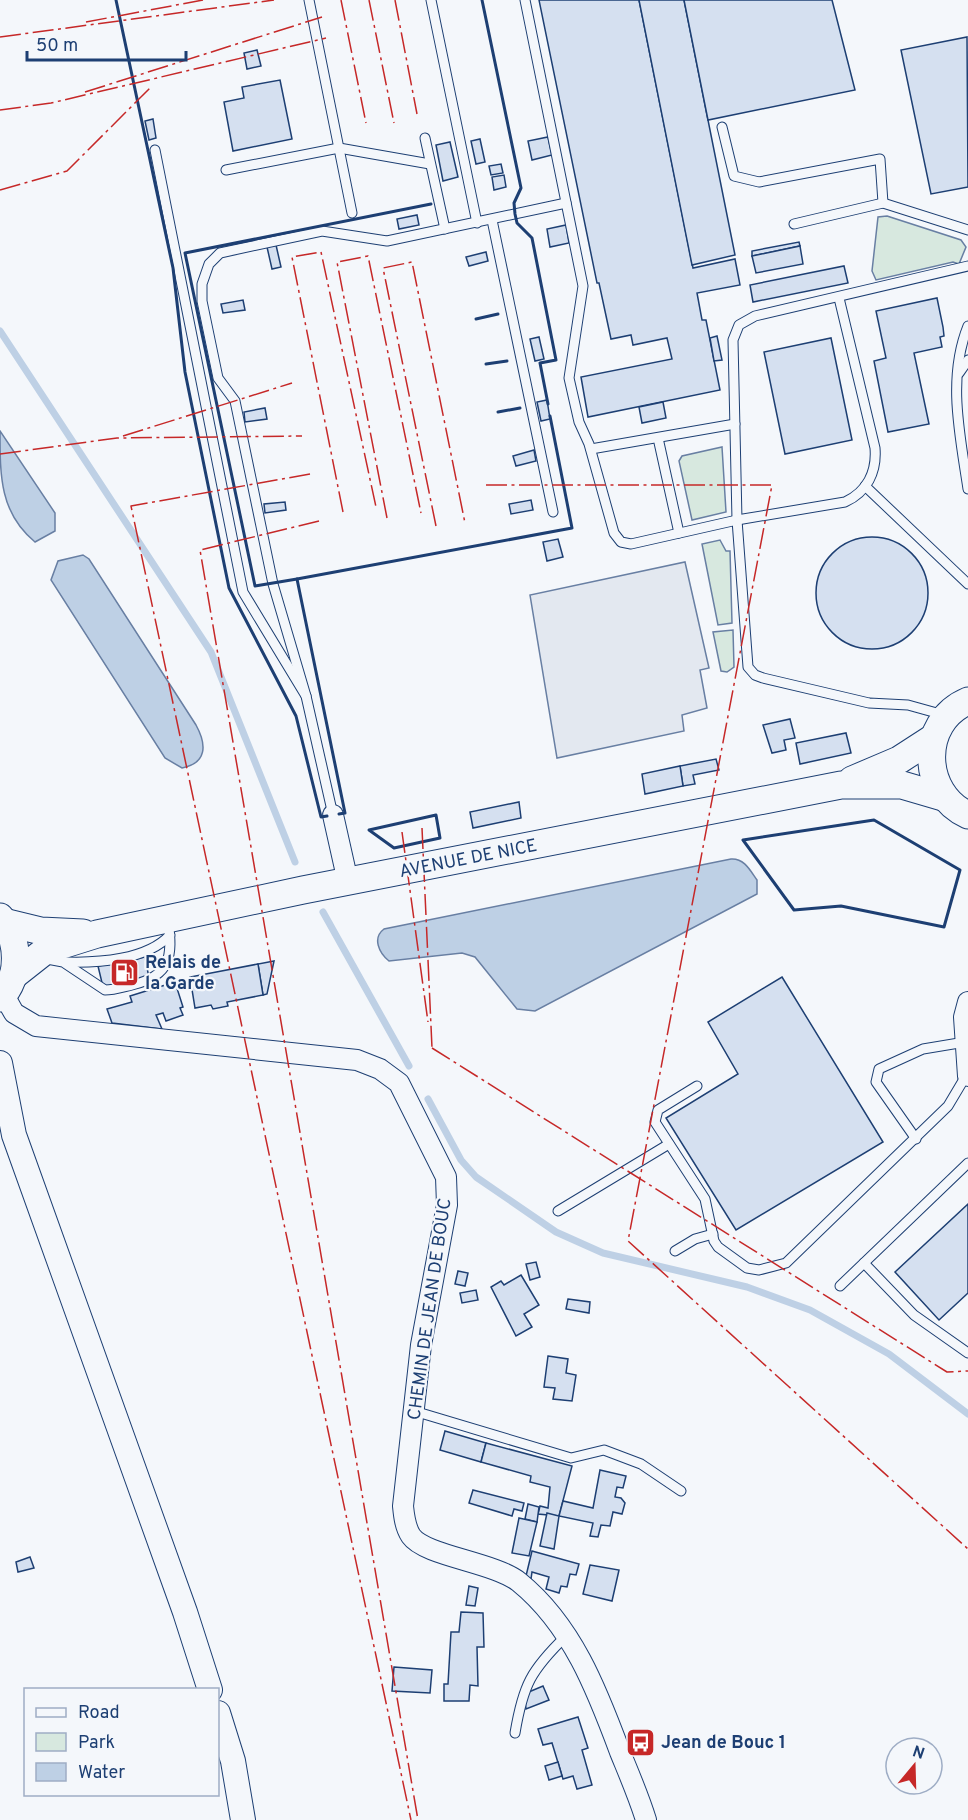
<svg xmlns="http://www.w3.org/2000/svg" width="968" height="1820" font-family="Overpass,sans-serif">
	<rect width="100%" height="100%" fill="#f4f7fb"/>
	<g fill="#d7e8df" stroke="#687fa3" stroke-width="1.5">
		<path d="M887,216L961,240L966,247L959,264L953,262L876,280L872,271L878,217Z"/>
		<path d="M722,447L726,512L692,520L679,461L682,456Z"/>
		<path d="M720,540L726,551H730L732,623L718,625L702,544Z"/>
		<path d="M733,630L734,667L727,672L721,671L713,632Z"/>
	</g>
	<path fill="#e3e8f0" stroke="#687fa3" stroke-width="1.5" d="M685,562L709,668L700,670L707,708L682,715L684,731L557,758L530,595Z"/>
	<g fill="#bed0e5" stroke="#687fa3" stroke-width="1.5">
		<path d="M0,431L55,513V531L35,542C0,513 0,477 0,431Z"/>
		<path d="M83,555L89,559L196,725C207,745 207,763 182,768L165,758L51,580L58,561Z"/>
		<path d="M731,859C744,858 750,870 757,880V894L535,1011L517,1009L475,957L462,953L389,961C379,953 372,938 384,929Z"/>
	</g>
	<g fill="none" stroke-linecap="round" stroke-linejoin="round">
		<g stroke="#bed0e5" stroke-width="7">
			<path d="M0,331L211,652L295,862"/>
			<path d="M323,912L409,1066"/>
			<path d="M428,1099L461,1160L476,1177L556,1232L603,1253L747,1287L810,1310L889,1354L968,1414"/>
		</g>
	</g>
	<g fill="#d5e0f0" stroke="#1d3f73" stroke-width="1.5">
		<path d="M539,0H639L693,268L735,259L740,285L697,293L702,320H706L720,390L588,417L581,377L672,359L667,338L633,345L631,335L611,339L599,283H597Z"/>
		<path d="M639,0H684L735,255L692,265Z"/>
		<path d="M684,0H832L855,90L708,120Z"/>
		<path d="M967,37L968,187L931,194L901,50Z"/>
		<path d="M257,50L261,66L247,69L244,53Z"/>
		<path d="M280,80L292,139L233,151L224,102L244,98L242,87Z"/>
		<path d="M153,119L156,138L149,140L145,121Z"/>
		<path d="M548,137L552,155L532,160L528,141Z"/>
		<path d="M480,139L485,162L476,164L471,141Z"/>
		<path d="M450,142L458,177L443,181L436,145Z"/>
		<path d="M501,164L503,173L491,175L489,166Z"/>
		<path d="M504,175L506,187L494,190L492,177Z"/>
		<path d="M417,215L419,225L399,229L397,219Z"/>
		<path d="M566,225L569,243L550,247L547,229Z"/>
		<path d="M799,242L800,246L752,256V251Z"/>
		<path d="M276,245L281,267L272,269L267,247Z"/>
		<path d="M800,246L803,264L756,273L752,256Z"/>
		<path d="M486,252L488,261L469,266L466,257Z"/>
		<path d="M844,266L848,283L753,302L750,285Z"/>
		<path d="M937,298L943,327L944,336L940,337L942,347L914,353L929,424L888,432L874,361L886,358L876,311Z"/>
		<path d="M243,300L245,310L223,313L221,304Z"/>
		<path d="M717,336L722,360L714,361L710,338Z"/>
		<path d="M539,337L544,359L535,361L530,339Z"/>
		<path d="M831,338L852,440L785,454L764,352Z"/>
		<path d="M547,400L550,419L541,421L537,402Z"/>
		<path d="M663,402L666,418L642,423L639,407Z"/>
		<path d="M265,408L267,419L245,422L244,412Z"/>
		<path d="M534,450L536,461L516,466L513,456Z"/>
		<path d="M531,500L533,510L511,514L509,504Z"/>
		<path d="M285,502L286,510L265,513L264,504Z"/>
		<circle cx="872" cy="593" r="56"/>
		<path d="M558,539L563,557L547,561L543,542Z"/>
		<path d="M790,719L795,738L784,740L786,750L772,753L763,725Z"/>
		<path d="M846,733L851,753L800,764L796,743Z"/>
		<path d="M716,759L719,770L693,775L695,784L683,786L680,766Z"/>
		<path d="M680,766L683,786L645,794L642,774Z"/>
		<path d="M519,802L521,818L473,828L470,812Z"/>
		<path d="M145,957L149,978L103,987L98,966Z"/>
		<path d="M274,961L267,994L263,995L258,964Z"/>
		<path d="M258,964L263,995L227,1002L228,1006L213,1009L211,1005L195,1008L190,977Z"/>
		<path d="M782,977L883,1142L736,1230L666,1118L738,1074L708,1022Z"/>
		<path d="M175,982L183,1007L180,1008L183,1015L166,1021L163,1013L156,1015L162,1029L112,1023L107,1009L132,1002L130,996Z"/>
		<path d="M968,1204V1293L939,1320L895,1272Z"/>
		<path d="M536,1262L540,1277L530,1280L526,1264Z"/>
		<path d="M458,1271L468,1273L465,1286L455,1284Z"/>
		<path d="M521,1275L539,1305L524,1314L532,1327L516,1336L491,1287L501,1281L504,1285Z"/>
		<path d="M476,1290L478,1300L462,1303L460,1293Z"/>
		<path d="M568,1299L590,1302L589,1313L566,1309Z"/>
		<path d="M548,1356L568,1359L566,1373L576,1375L572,1401L553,1399L555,1388L544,1387Z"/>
		<path d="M445,1431L486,1443L481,1462L440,1450Z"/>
		<path d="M486,1443L572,1466L559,1516L538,1514L540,1506L548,1508L550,1487L530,1482L531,1476L481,1462Z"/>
		<path d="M600,1470L626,1476L623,1488L617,1487L615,1497L621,1498L625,1503L622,1514L613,1512L610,1526L601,1525L598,1537L590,1536L593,1523L559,1516L563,1501L593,1508Z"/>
		<path d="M473,1490L524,1503L522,1511L514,1509L512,1516L469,1503Z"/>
		<path d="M528,1504L539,1507L537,1522L525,1519Z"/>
		<path d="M547,1513L559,1516L554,1549L540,1546Z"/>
		<path d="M519,1518L537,1522L529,1556L512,1553Z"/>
		<path d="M532,1551L579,1564L576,1575L570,1574L567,1587L561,1586L559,1593L546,1589L549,1577L532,1572L531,1579L526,1576Z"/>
		<path d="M30,1557L34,1568L18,1572L16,1562Z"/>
		<path d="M590,1565L619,1570L612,1601L583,1594Z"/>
		<path d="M469,1586L478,1588L475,1606L466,1605Z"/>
		<path d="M461,1612L483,1613L484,1647H477L478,1686L470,1685L469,1701H444V1684H448L451,1632H459Z"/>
		<path d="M394,1667L432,1670L430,1693L392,1691Z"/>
		<path d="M543,1686L549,1700L526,1709L524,1694Z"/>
		<path d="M578,1717L588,1748L582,1750L592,1785L577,1789L573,1776L563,1779L552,1743L543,1745L538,1729Z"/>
		<path d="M558,1762L562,1776L549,1780L545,1766Z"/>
	</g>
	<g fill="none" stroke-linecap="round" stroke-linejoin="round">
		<defs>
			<g id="service">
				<path d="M309,0L352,213"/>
				<path d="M431,0L477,223"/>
				<path d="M525,0L583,286L569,378L579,422L589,444L614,533L621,542L631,544L737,520L845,502C867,492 877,472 875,448L839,298"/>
				<path d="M722,127L734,176L759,182L880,159L883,203"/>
				<path d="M425,138L445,229"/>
				<path d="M155,150L243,592L306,696L333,815"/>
				<path d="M226,170L339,148L430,164"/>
				<path d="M492,220L553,512"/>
				<path d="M794,224L883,203L968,230"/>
				<path d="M968,326C947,378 960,435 968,489"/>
				<path d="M959,373L968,360"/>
				<path d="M658,438L679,533"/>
				<path d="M591,449L735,424"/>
				<path d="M865,486L968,584"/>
				<path d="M306,696L273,584L235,401L218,378L202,301V284L209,264L220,253L322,231L387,241L566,203"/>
				<path d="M944,715L908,705L869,703L763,678L755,675L748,667L737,520L733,340L739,325L755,316L968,266"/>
				<path d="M47,959L63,962L105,990C114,990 123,987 132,985C171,976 173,956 168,921"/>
				<path d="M66,962C98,963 147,960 170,935"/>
				<path d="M697,1086L658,1110L655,1122L705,1199L714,1241L718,1247L747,1268L759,1270L786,1263L948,1106L967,1074"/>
				<path d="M916,1139L876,1082L879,1069L923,1049L965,1042"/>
				<path d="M558,1211L669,1144"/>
				<path d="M675,1251L695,1239L713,1234"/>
				<path d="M864,1263L914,1315L968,1353"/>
				<path d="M840,1286L968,1163"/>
				<path d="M414,1411L571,1458L604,1450L641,1464L681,1491"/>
				<path d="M515,1733C523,1685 531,1670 566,1636"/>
			</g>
			<g id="minor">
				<path d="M333,815L348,882"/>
				<path d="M4,995L14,1013L36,1026L357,1060L380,1069L399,1083L446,1177L447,1205L421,1345L403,1506C404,1516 405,1527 411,1536C425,1556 494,1562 519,1582C572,1625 597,1690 620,1752C629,1774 639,1797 646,1820"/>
				<path d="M968,1002L964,1017L968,1076"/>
			</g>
			<g id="tertiary">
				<path d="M0,1063L14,1135L185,1612L210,1690"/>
				<path d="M218,1713L233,1761L243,1820"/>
			</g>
			<g id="secondary">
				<path d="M968,701C918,722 921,794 968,815"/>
				<path d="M852,780L899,760L933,738"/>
				<path d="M0,917C20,938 21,978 0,998"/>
				<path d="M4,922L41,931L83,933"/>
				<path d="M13,976L46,950L97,934L303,890L841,785H902L943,797"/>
			</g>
		</defs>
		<use href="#service" stroke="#1d3f73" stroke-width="11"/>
		<use href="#minor" stroke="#1d3f73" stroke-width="22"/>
		<use href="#tertiary" stroke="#1d3f73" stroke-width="26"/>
		<use href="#secondary" stroke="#1d3f73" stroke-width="29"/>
		<use href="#service" stroke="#f4f7fb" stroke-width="9"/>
		<use href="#minor" stroke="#f4f7fb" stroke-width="20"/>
		<use href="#tertiary" stroke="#f4f7fb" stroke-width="24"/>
		<use href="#secondary" stroke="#f4f7fb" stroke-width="27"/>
		<g stroke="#1d3f73" stroke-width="3">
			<path d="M116,0L173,268L185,372L229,588L296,716L321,817L327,816"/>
			<path d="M482,0L521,188L514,203L515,214L517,223L532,238L556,360L540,363L548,404"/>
			<path d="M476,319L498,314"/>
			<path d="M486,364L507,361"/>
			<path d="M498,412L520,408"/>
			<path d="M297,579L255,586L185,253L431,204"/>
			<path d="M339,814L345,813L297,579L572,528L550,416"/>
			<path d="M436,815L440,838L394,848L369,830Z"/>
			<path d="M874,820L960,870L944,927L841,906L794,910L743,840Z"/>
		</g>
		<g stroke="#c62828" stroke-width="1.5" stroke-dasharray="21 4.5 3 4.5" stroke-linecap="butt">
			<path d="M341,0L366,123"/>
			<path d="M369,0L394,123"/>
			<path d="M395,0L417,114"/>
			<path d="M86,22L203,0"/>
			<path d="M0,37L274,0"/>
			<path d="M85,92L322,17"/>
			<path d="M0,110L51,103L326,38"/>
			<path d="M0,190L67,171L152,86"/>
			<path d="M123,436L292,383"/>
			<path d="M0,454L117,438L302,436"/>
			<path d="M310,474L131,506L411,1820"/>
			<path d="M486,485H772L628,1241L968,1549"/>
			<path d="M343,512L292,257L321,252L376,507"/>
			<path d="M387,518L337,262L368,256L421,513"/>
			<path d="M319,521L200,550L418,1820"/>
			<path d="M436,526L383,268L412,262L465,523"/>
			<path d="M422,828L432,1048"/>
			<path d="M402,832L428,1022"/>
			<path d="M432,1048L947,1372L968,1371"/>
		</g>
	</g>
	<defs>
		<symbol id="fuel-square" viewBox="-11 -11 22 22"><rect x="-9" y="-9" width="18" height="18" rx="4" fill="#c62828" stroke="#f4f7fb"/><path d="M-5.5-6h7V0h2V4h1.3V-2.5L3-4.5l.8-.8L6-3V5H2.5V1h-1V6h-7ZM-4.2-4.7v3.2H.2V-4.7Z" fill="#fff"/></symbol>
		<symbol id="bus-square" viewBox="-11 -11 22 22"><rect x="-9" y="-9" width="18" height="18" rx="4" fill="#c62828" stroke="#f4f7fb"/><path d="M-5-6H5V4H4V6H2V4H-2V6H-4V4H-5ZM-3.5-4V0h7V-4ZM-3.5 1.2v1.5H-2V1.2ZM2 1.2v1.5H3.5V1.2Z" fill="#fff"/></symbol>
	</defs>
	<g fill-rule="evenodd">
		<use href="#fuel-square" x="108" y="956" width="33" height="33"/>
		<use href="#bus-square" x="624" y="1726" width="33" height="33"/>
	</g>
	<g text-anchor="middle" stroke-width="4.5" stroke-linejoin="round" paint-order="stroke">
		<g font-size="18" fill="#1d3f73" stroke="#f4f7fb">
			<text transform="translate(468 858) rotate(-11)" y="6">AVENUE DE NICE</text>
			<text transform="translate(429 1309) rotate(-82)" y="6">CHEMIN DE JEAN DE BOUC</text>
		</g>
		<g font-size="18" font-weight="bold" fill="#1d3f73" stroke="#f4f7fb" text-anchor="start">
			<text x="145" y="968">Relais de<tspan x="145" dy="21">la Garde</tspan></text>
			<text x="661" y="1748">Jean de Bouc 1</text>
		</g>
	</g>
	<rect x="24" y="1688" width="195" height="108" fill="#f4f7fb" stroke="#9eadc5" stroke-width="1.5"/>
	<rect x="36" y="1708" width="30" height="9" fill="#f4f7fb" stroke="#9eadc5" stroke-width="1.5"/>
	<text x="78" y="1718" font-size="18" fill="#1d3f73">Road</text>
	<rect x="36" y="1733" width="30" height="18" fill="#d7e8df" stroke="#9eadc5" stroke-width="1.5"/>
	<text x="78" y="1748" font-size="18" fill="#1d3f73">Park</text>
	<rect x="36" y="1763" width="30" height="18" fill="#bed0e5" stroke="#9eadc5" stroke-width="1.5"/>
	<text x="78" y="1778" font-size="18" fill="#1d3f73">Water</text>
	<g transform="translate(914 1766) rotate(19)"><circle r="28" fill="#f4f7fb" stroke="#9eadc5" stroke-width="1.5"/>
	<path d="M0-4.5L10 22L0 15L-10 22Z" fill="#c62828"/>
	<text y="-9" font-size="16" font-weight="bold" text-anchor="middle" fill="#1d3f73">N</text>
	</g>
	<path d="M27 51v9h159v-9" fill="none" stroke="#1d3f73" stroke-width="3"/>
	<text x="36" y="51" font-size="18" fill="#1d3f73" stroke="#f4f7fb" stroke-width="4.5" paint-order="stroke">50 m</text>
</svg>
